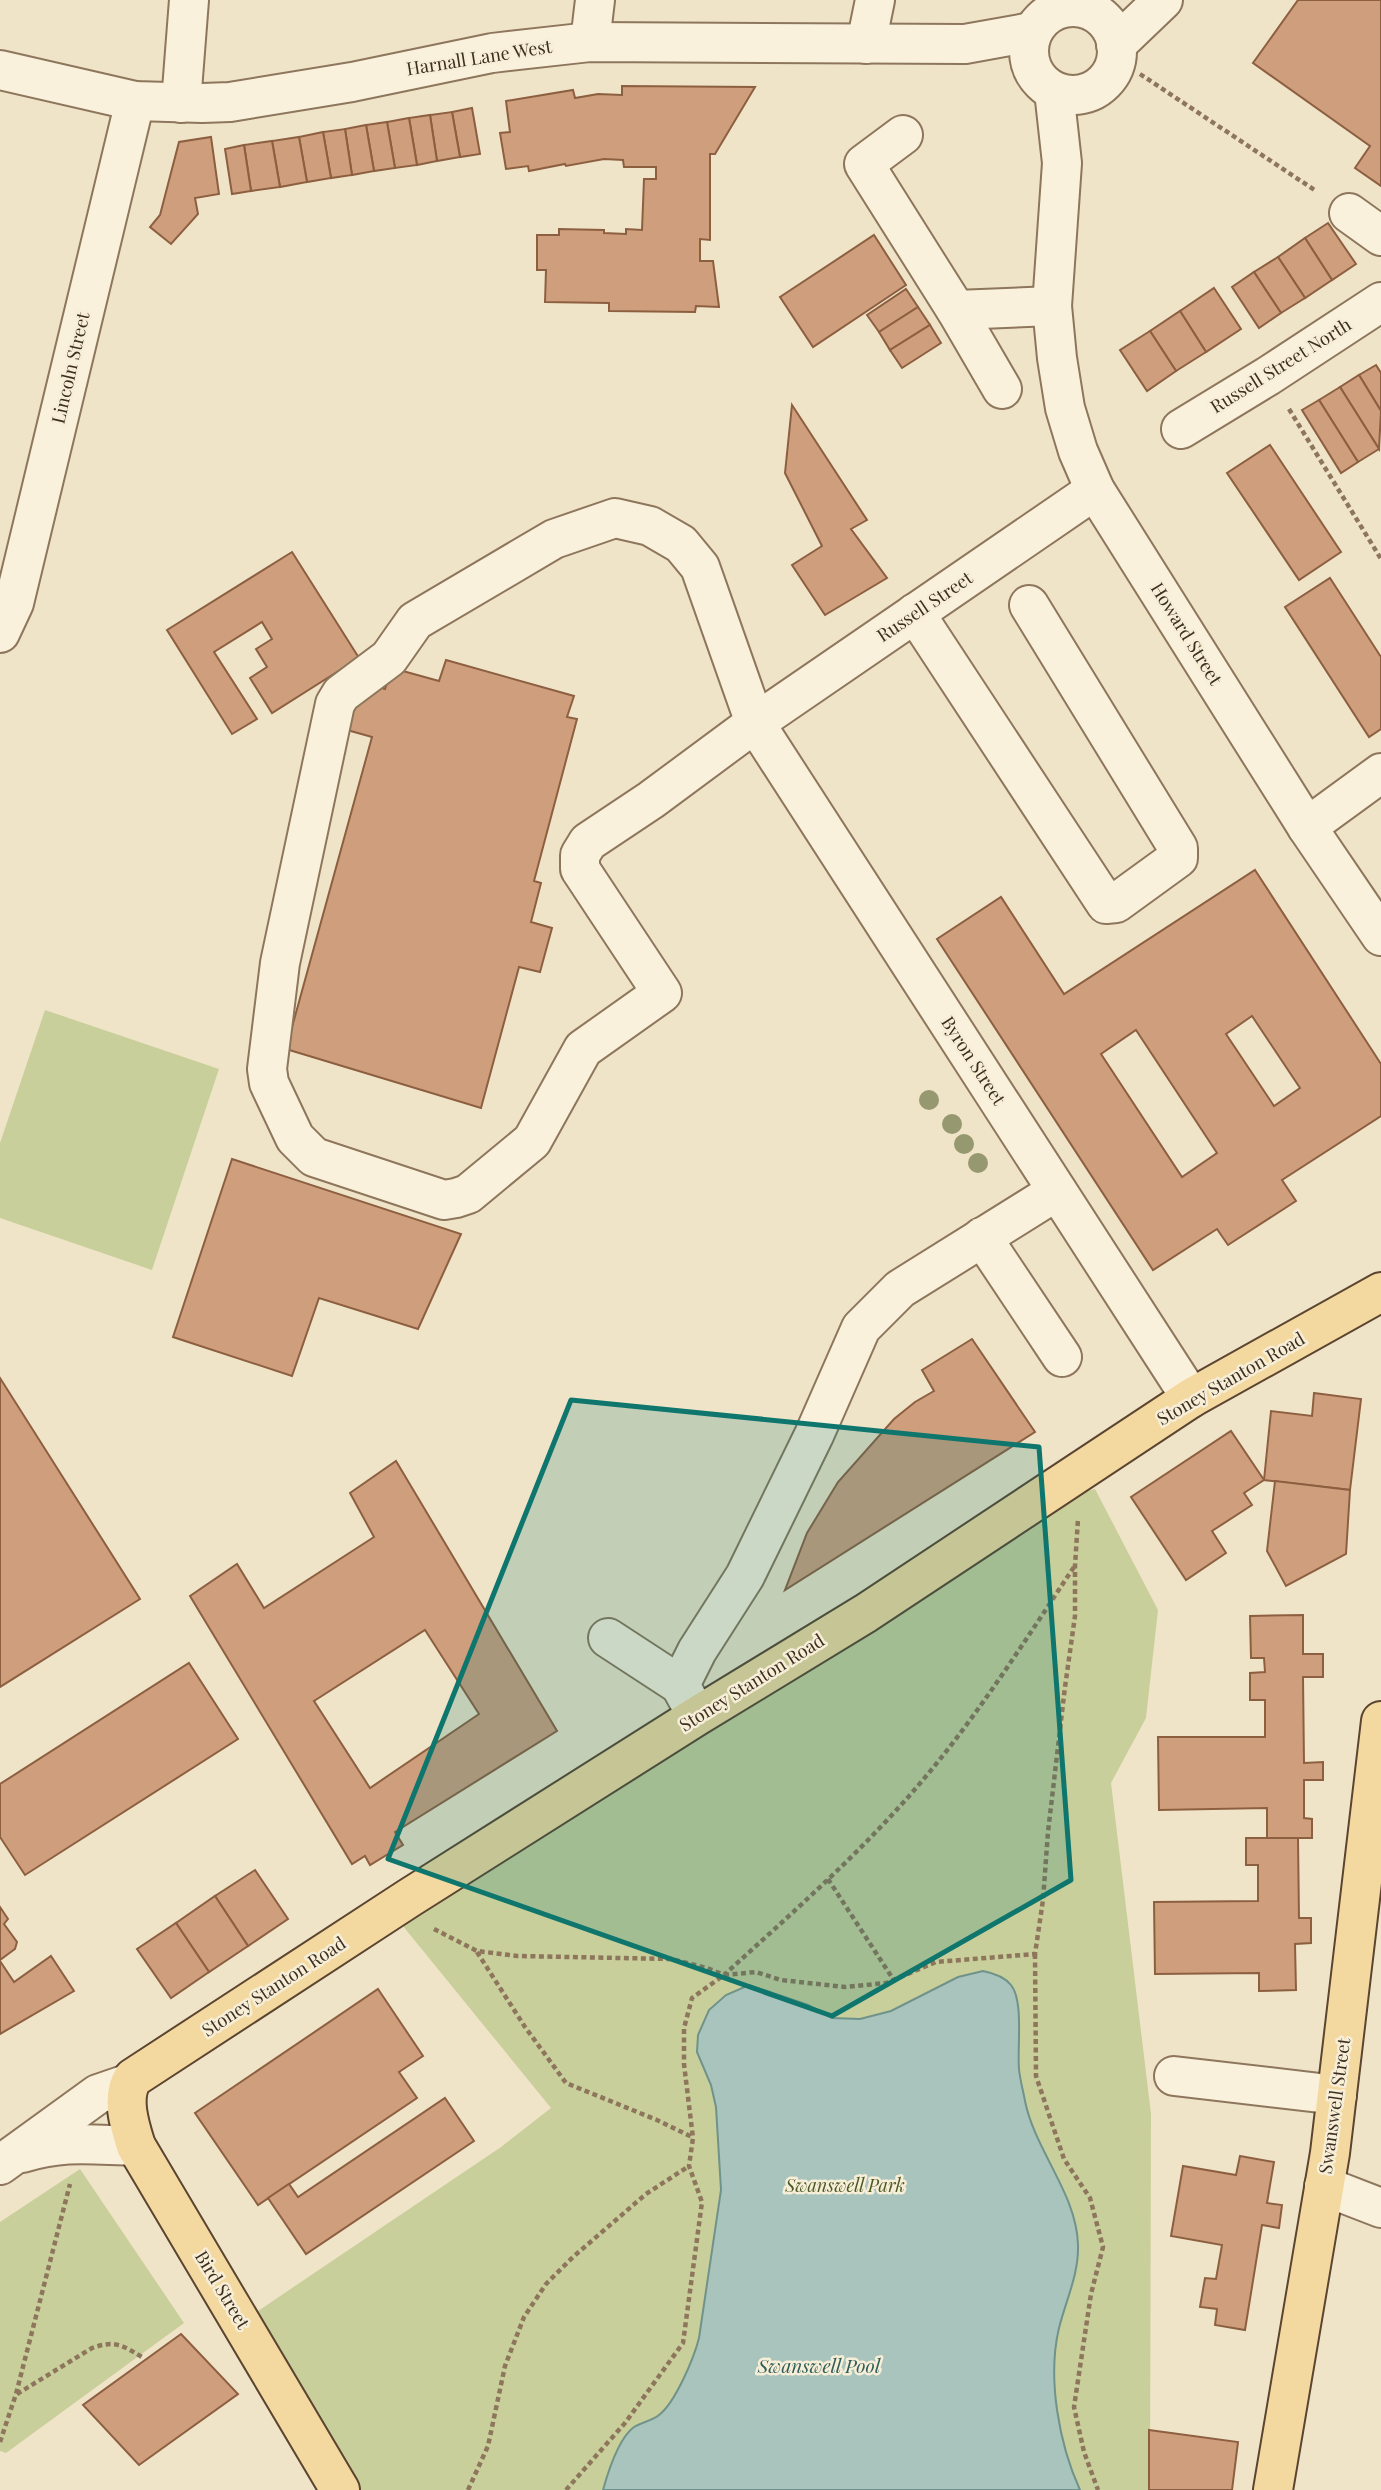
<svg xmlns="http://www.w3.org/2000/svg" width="1381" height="2490" font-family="'Playfair Display',serif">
	<rect width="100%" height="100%" fill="#f0e4c8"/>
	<g fill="#c9cf9b">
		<path d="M45,1010L219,1069L152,1270L0,1218V1143Z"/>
		<path d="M1095,1489L1158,1610L1146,1718L1111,1783L1151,2114L1150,2490H351L252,2315L501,2147L551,2108L398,1920L1080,1493Z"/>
		<path d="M80,2169L184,2323L6,2453L0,2451V2222Z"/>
	</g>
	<path fill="#a9c4bc" stroke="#6f938a" stroke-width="2" d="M983,1971C993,1973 1004,1976 1011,1985C1024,2001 1017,2048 1019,2069C1020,2080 1023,2090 1025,2101C1035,2151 1077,2194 1078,2245C1079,2274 1066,2300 1059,2328C1047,2378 1059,2444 1080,2490H603C608,2472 619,2438 634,2427C642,2422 652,2421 659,2415C675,2403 694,2358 699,2338L721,2190L716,2107L711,2085L697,2052L698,2035L709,2010L726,1995L749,1985L808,2005L832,2018L860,2019L891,2011L958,1977Z"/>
	<g fill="#cf9f7d" stroke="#8d5f41" stroke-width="2" fill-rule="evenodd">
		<path d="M1298,0H1381V186L1355,168L1370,146L1253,63Z"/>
		<path d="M622,86L755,87L715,154H710V240L700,239V261H713L719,307L696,306L695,312L609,311V303L545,302L546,270H537V235H559V229L604,230V233L626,234V229L642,230L644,179H656V167H624L623,160L604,159L566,166L565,164L529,171L528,166L506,169L500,133L510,132L506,101L573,90L575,98L598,94L622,95Z"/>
		<path d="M472,108L480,154L460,157L452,112Z"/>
		<path d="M452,112L460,157L437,161L430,115Z"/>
		<path d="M430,115L437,161L417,165L409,118Z"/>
		<path d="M409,118L417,165L395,168L387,122Z"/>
		<path d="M387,122L395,168L374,171L366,125Z"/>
		<path d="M366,125L374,171L352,175L345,129Z"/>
		<path d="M345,129L352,175L331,178L323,132Z"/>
		<path d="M323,132L331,178L307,182L299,137Z"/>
		<path d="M211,137L219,194L195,198L198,214L171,244L150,227L160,215L179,142Z"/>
		<path d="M299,137L307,182L280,187L272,141Z"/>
		<path d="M272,141L280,187L251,191L244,145Z"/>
		<path d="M244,145L251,191L232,194L225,149Z"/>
		<path d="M1328,223L1356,264L1332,280L1305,238Z"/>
		<path d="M874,235L906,285L813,347L780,297Z"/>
		<path d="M1305,238L1332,280L1305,298L1278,257Z"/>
		<path d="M1278,257L1305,298L1281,313L1254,272Z"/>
		<path d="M1254,272L1281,313L1259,328L1232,287Z"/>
		<path d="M1214,288L1241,329L1206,352L1180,311Z"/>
		<path d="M906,289L918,307L879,332L867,315Z"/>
		<path d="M918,307L930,325L890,350L879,332Z"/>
		<path d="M1180,311L1206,352L1176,371L1150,331Z"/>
		<path d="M930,325L941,343L902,368L890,350Z"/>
		<path d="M1150,331L1176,371L1147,391L1120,350Z"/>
		<path d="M1376,365L1381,373V411L1359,375Z"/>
		<path d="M1359,375L1381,411L1379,449L1340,387Z"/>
		<path d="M1340,387L1379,449L1358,462L1319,400Z"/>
		<path d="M1319,400L1358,462L1341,473L1302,410Z"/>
		<path d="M792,405L867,520L851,529L887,578L825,615L792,565L822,546L785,473Z"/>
		<path d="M1270,445L1341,552L1299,580L1227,473Z"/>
		<path d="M292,552L359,658L272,713L250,678L267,667L256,649L272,639L262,622L214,652L257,719L232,734L167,630Z"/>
		<path d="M1330,578L1381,657V729L1369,737L1285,607Z"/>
		<path d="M446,660L574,696L567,717L577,719L534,881L541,883L531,922L552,928L540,972L519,967L481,1108L286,1049L372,737L340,728L347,704L378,687L385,689L392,668L439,681Z"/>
		<path d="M1255,870L1381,1064V1116L1282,1180L1296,1201L1228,1245L1217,1229L1153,1270L937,939L1001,897L1064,994ZM1252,1016L1300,1088L1274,1106L1226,1034ZM1136,1030L1217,1153L1182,1177L1101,1054Z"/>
		<path d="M232,1159L461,1234L418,1329L319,1298L292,1376L173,1337Z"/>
		<path d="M972,1339L1035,1432L785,1590L807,1533L838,1482L894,1419L915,1402L934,1391L922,1370Z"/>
		<path d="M0,1378L140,1599L0,1687Z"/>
		<path d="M1314,1393L1361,1399L1350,1490L1264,1480L1271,1411L1312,1416Z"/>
		<path d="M1231,1431L1264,1480L1244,1493L1252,1505L1212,1531L1226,1553L1186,1580L1131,1497Z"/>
		<path d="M396,1461L557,1731L395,1832L403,1845L370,1865L365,1856L352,1864L190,1596L237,1564L264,1608L374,1537L350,1493ZM425,1630L479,1714L370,1788L314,1701Z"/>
		<path d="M1275,1481L1350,1490L1346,1554L1286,1586L1267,1551Z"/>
		<path d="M1303,1615V1654H1323V1677H1303L1304,1763L1323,1762V1780H1304V1818L1312,1819V1838H1267V1808L1159,1810L1158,1737H1265V1700H1250V1673L1265,1672L1264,1658H1251L1250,1616Z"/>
		<path d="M189,1663L238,1739L25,1875L0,1837V1784Z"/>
		<path d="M1246,1838H1298L1299,1918H1311V1943L1295,1944L1296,1990L1259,1991V1973L1155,1974L1154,1902L1258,1901V1865H1246Z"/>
		<path d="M255,1870L288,1919L248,1946L215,1896Z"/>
		<path d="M215,1896L248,1946L209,1972L176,1923Z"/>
		<path d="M0,1907L8,1919L4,1924L17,1942L15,1949L0,1960Z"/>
		<path d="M176,1923L209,1972L171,1998L137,1949Z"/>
		<path d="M51,1956L74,1991L0,2034V1961L14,1982Z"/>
		<path d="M378,1989L423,2056L399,2072L417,2098L258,2205L195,2113Z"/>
		<path d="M445,2098L474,2141L306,2254L268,2198L289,2184L298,2197Z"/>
		<path d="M1240,2156L1274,2162L1267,2203L1282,2205L1279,2228L1262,2225L1245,2330L1215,2325L1217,2309L1200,2307L1205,2278L1216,2279L1222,2245L1171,2236L1183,2166L1236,2175Z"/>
		<path d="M181,2334L238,2394L139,2465L83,2405Z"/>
		<path d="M1149,2430L1238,2442L1232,2490H1149Z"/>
	</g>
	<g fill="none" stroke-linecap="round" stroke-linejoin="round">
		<defs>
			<g id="minor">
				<circle cx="1073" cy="51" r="44"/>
				<path d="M590,42L595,0"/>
				<path d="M866,44L875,0"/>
				<path d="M1116,45L1163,0"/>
				<path d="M0,70L135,101L202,103L230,102L352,82L492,53L590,42L965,44L1032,32"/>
				<path d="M1054,91L1062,163L1052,306L1057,358L1065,408L1078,451L1095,490L1307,827L1381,936"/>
				<path d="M181,103L189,0"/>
				<path d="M903,135L864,164L956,310L1002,389"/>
				<path d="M1349,213L1381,236"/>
				<path d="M956,310L1052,306"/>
				<path d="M1181,429L1268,376L1381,302"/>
				<path d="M1095,490L755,723L651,800L588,842L580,855V869L662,993L583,1049L532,1141L468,1194L456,1198L444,1200L314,1157L295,1138L269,1083L267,1069L280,963L335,704L341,694L389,658L415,621L554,539L615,518L650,526L681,544L700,567L755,723L1191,1398"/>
				<path d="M915,613L1106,904L1116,903L1178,858V848L1029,605"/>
				<path d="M0,633L14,603L135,101"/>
				<path d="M1307,827L1381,773"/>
				<path d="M982,1237L1062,1357"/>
				<path d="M608,1638L680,1685L691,1705"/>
				<path d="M680,1685L697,1651L745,1576L814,1435L861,1328L900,1289L1057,1191"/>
				<path d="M1174,2076L1337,2095"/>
				<path d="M22,2153C67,2140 91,2145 136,2146"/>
				<path d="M0,2165L98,2094L130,2083"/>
				<path d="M1324,2186L1381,2208"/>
			</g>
			<g id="major">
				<path d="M340,2490L136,2146C130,2127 120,2097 133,2078L409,1898L697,1716L866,1613L1191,1398L1381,1292"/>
				<path d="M1273,2490L1330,2153L1381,1721"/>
			</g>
		</defs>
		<use href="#minor" stroke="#8d765c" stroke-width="42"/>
		<use href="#major" stroke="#5b4430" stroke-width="42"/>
		<g stroke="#8d765c" stroke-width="4.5" stroke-dasharray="5 3.5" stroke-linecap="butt">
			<path d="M1140,74L1316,191"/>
			<path d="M1289,409L1381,559"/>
			<path d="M828,1879L893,1979"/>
			<path d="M434,1929L477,1951L517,1956L671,1959L707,1968L724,1975C792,1913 863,1851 922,1781C979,1714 1026,1639 1074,1567"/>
			<path d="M477,1952L525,2027L566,2083L657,2120L692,2137"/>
			<path d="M1035,1954L1036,2076L1064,2159L1090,2198L1103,2247L1091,2294L1074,2407L1084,2452L1098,2490"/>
			<path d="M17,2394L92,2348C115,2340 122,2345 142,2357"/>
			<path d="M0,2442L16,2394L70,2184"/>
			<path d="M468,2490L488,2446L505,2366L524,2317L546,2284L573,2257L646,2194L689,2166"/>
			<path d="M566,2490L625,2423L683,2343L702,2202L689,2166L693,2138L684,2064V2028L692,1998L724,1975L756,1972L781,1980L845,1987L886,1983L936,1962L1035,1954L1043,1900L1048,1832L1065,1687L1075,1616V1566L1078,1519"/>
		</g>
		<use href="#minor" stroke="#faf1dc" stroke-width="38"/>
		<use href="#major" stroke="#f3d9a0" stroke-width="38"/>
	</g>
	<g fill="#96986f">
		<circle cx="929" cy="1100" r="10"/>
		<circle cx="952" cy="1124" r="10"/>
		<circle cx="964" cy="1144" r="10"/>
		<circle cx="978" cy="1163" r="10"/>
	</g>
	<path fill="#0f766e" fill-opacity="0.2" stroke="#0f766e" stroke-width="5" stroke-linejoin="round" d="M571,1400L1039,1447L1071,1880L832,2016L388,1859Z"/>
	<g text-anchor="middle" stroke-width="5" stroke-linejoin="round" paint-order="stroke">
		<g font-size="18" fill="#3d2e20" stroke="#f7eed8">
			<text transform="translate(479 58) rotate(-9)" y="6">Harnall Lane West</text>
			<text transform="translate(1281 366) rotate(-32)" y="6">Russell Street North</text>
			<text transform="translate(71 368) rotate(-77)" y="6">Lincoln Street</text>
			<text transform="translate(925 607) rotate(-34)" y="6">Russell Street</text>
			<text transform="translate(1186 634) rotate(58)" y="6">Howard Street</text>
			<text transform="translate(973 1061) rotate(57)" y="6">Byron Street</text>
			<text transform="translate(1231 1379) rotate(-30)" y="6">Stoney Stanton Road</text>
			<text transform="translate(752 1683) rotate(-32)" y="6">Stoney Stanton Road</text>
			<text transform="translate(274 1987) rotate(-33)" y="6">Stoney Stanton Road</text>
			<text transform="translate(1335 2106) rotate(-82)" y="6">Swanswell Street</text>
			<text transform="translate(222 2290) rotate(59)" y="6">Bird Street</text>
		</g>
		<g font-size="18" font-style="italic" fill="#4d5a26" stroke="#f7eed8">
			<text x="845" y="2192">Swanswell Park</text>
		</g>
		<g font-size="19" font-style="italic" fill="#2f5d5a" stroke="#f7eed8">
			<text x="819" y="2373">Swanswell Pool</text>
		</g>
	</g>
</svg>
